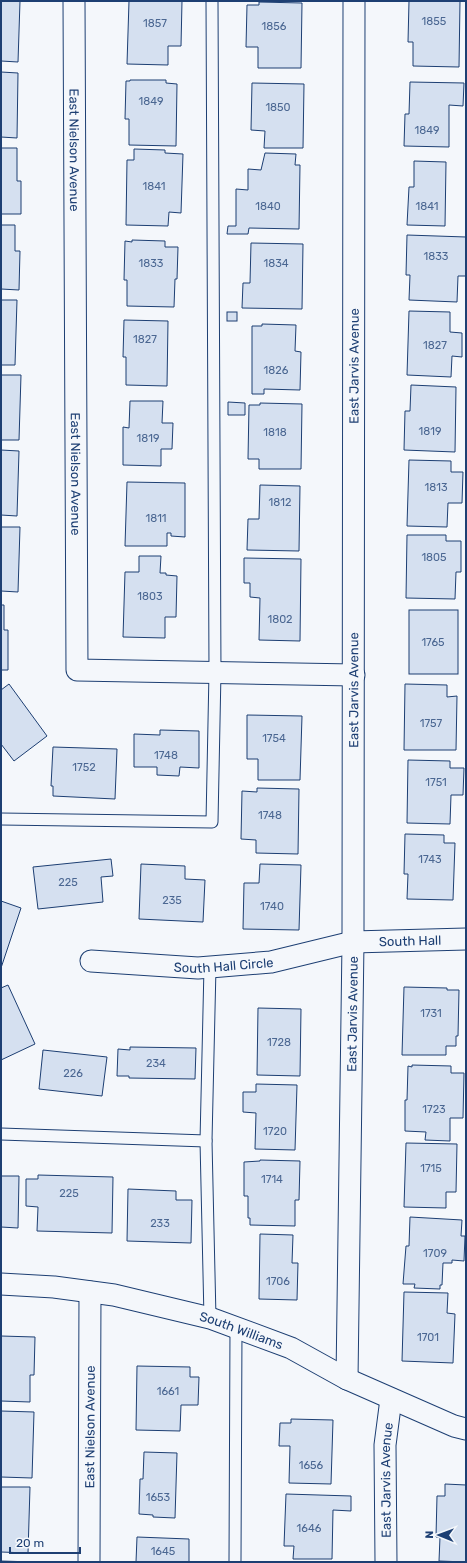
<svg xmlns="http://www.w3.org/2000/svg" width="467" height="1563" font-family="Rubik,sans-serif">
	<rect width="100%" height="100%" fill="#f4f7fb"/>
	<g fill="#d5e0f0" stroke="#1d3f73">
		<path d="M1,1H20L18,62L1,61Z"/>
		<path d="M129,1H182L181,46H168V65L127,64Z"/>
		<path d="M409,1H460L459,67L413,66V42H408Z"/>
		<path d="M259,2L302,3L301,68H258V47H246L247,5H259Z"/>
		<path d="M1,72L18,73L17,138L1,137Z"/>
		<path d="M130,80H166V83L177,84L176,146L129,145V119H125L126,81H130Z"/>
		<path d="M410,82L464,83L463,106L449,105V147L404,146L405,114H409Z"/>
		<path d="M252,83L304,84L303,148H264L265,131L251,130Z"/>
		<path d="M1,148H17V181H21V214H1Z"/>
		<path d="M134,149L165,150V153L183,154L181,213L169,212L168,226L126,225L127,160H134Z"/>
		<path d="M265,153L296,154L295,165H300L299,229L249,228L248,234H227L228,226H236V189L248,190V169L261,170Z"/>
		<path d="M414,161L446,162L445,226L407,225L409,187H414Z"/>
		<path d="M1,225H15V251H20L19,290L1,289Z"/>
		<path d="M407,235L466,237V276H458L457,302L409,300L410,275H406Z"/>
		<path d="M132,240L165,241V247H178L177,279H175L174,307L127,306V280H124L125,241L132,242Z"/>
		<path d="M251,243L303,244L302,309L242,308L243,283H250Z"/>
		<path d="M1,300H17L15,365H1Z"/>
		<path d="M409,311L450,312V332L462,333V357L452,356L451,377L407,375Z"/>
		<rect x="227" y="312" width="10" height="9"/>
		<path d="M124,320L168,321L167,386L126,385V357H123Z"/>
		<path d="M262,324L296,325L295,351L301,352L300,390L264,389V394H252V326H262Z"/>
		<path d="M1,375H21L19,440H1Z"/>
		<path d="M411,385L456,387L455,452L404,450L405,411H410Z"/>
		<path d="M130,401H163L162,423H173L172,449H161V466L123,465V427L129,428Z"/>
		<path d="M228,402L245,403V415H228Z"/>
		<path d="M260,403L302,404L301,469H259V459H248L249,405H260Z"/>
		<path d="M1,450L19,451L17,516L1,515Z"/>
		<path d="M409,460L451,461V472H463L462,503H448L447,527L407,526Z"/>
		<path d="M127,482L185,483V537L171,536V533H167V546H125Z"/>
		<path d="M260,485L300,486L299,551L247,550L248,519H259Z"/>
		<path d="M1,527H20L18,592L1,591Z"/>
		<path d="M407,535H446V541H461V572H456L455,599L406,598Z"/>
		<path d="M139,556H161L160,573H166V575L177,576L176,617H165V638L123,637L125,572H139Z"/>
		<path d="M244,558L301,559L300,641L259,640L260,598L250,597V583H244Z"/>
		<path d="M1,605H4V630H8V670H1Z"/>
		<rect x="409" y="610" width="49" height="64"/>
		<path d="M9,684L47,736L14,761L1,744V690Z"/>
		<path d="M405,684L447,685V697L457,696L456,750H404Z"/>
		<path d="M247,715L302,716L300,780H258V759H247Z"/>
		<path d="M160,730L199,731V768L180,767L179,776L157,775V767H134V734L160,735Z"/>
		<path d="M53,747L117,749L115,799L53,796V786H51Z"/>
		<path d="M408,760L450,761V768H464L463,795H451L450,824L407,823Z"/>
		<path d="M257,788L299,789L298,854L256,853V840L241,839L242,791L257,792Z"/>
		<path d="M405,834L444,835V843H455L453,900L407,899L408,874H404Z"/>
		<path d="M111,859L113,876L101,877L103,902L38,909L33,867Z"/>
		<path d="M141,864L185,866V879L205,880L203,922L139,919Z"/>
		<path d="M260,864L301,865L299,930L243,929L244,883H259Z"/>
		<path d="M1,901L21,908L1,968Z"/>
		<path d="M8,985L35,1044L1,1060V988Z"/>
		<path d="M404,987L447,988V990H459L458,1036H456V1046H446V1055H402Z"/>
		<path d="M258,1008L301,1009L300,1076L257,1075Z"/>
		<path d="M130,1047L196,1048L195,1079L129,1078V1076H117L118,1049L130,1050Z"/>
		<path d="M43,1050L107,1057L102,1096L39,1089Z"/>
		<path d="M412,1065L451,1066V1073H464L463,1118H450V1141L425,1140L426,1132L405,1131V1100H407L408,1066L412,1067Z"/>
		<path d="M256,1084L297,1085L295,1150L255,1149L256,1113L243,1112V1092H256Z"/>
		<path d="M406,1143L457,1144L456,1192H446V1208L404,1207Z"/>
		<path d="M260,1160L300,1161L299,1200H295V1226L250,1225V1218H248V1196H244V1162L260,1161Z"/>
		<path d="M38,1175L113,1177L112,1233L37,1231L38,1207L26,1206V1179H38Z"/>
		<path d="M1,1176H19L18,1228L1,1227Z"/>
		<path d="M128,1189L176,1191V1200H192L191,1243L127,1241Z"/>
		<path d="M410,1217L462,1220L461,1236H465L464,1261L452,1260V1263H443L442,1285H440V1289L414,1288L415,1284H403L406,1246H409Z"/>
		<path d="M260,1234L293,1235L292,1263H298L297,1300L259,1299Z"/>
		<path d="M404,1292L448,1293L447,1313L455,1314L453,1363L402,1361Z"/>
		<path d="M1,1336L35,1337L34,1375H30V1402L1,1401Z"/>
		<path d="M137,1366L190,1367V1377H199L198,1405H181L180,1431L136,1430Z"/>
		<path d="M1,1411L34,1412L32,1478L1,1477Z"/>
		<path d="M291,1419L333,1420L331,1484L289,1483L290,1446H279L280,1423H291Z"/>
		<path d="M144,1452L177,1453L175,1518L153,1517V1515L139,1514L140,1479H143Z"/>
		<path d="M445,1484L466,1485V1562L439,1561L440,1537H436L437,1496H445Z"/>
		<path d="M1,1487H30L28,1553L1,1552Z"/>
		<path d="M286,1494L351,1496V1511L333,1510L332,1559H293L294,1546H284Z"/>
		<path d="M137,1537L189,1539V1562H136Z"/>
		<path d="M1,1561L34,1562H1Z"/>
	</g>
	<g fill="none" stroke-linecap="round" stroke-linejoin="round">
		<defs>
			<g id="service">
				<path d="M1,819L212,822L215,672L212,1"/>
				<path d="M210,967L206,1141L210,1318"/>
				<path d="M1,1134L206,1141"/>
				<path d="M235,1562L236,1328"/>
			</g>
			<g id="minor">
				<path id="s1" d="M74,1L77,670L354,675"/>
				<path id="s2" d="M91,961L198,968L271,962L353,942L466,939"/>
				<path id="s3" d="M1,1284L54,1287L114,1295L210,1318L291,1348L347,1379L454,1426L466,1429"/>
				<path id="s4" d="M347,1379L353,942L354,1"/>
				<path id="s5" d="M89,1562L90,1292"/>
				<path id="s6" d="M386,1562L385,1445L391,1399"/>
			</g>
		</defs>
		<use href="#service" stroke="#1d3f73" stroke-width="13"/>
		<use href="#minor" stroke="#1d3f73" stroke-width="23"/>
		<use href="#service" stroke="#f4f7fb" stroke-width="11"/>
		<use href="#minor" stroke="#f4f7fb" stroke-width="21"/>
	</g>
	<g text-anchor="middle" stroke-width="3" stroke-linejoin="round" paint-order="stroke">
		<g font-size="11" fill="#4b6792">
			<text x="434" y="25">1855</text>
			<text x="155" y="27">1857</text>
			<text x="274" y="30">1856</text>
			<text x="151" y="105">1849</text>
			<text x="278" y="111">1850</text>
			<text x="427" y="134">1849</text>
			<text x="154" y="190">1841</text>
			<text x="268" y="210">1840</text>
			<text x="427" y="210">1841</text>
			<text x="436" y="260">1833</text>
			<text x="151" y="267">1833</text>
			<text x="276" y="267">1834</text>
			<text x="145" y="343">1827</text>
			<text x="435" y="349">1827</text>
			<text x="276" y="374">1826</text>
			<text x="430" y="435">1819</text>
			<text x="275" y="436">1818</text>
			<text x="148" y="442">1819</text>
			<text x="436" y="491">1813</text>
			<text x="280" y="506">1812</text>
			<text x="156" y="522">1811</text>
			<text x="434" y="561">1805</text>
			<text x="150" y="600">1803</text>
			<text x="280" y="623">1802</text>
			<text x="433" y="646">1765</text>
			<text x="431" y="727">1757</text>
			<text x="274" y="742">1754</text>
			<text x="166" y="759">1748</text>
			<text x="84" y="771">1752</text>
			<text x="436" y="786">1751</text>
			<text x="270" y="819">1748</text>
			<text x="430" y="863">1743</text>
			<text x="68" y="886">225</text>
			<text x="172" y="904">235</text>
			<text x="272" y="910">1740</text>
			<text x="431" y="1017">1731</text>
			<text x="279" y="1046">1728</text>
			<text x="156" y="1067">234</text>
			<text x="73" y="1077">226</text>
			<text x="434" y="1113">1723</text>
			<text x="275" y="1135">1720</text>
			<text x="431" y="1172">1715</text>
			<text x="272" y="1183">1714</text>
			<text x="69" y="1197">225</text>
			<text x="160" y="1227">233</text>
			<text x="435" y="1257">1709</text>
			<text x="278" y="1285">1706</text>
			<text x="428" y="1341">1701</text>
			<text x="168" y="1395">1661</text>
			<text x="311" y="1469">1656</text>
			<text x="158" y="1501">1653</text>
			<text x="309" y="1532">1646</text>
			<text x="163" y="1555">1645</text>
		</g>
		<g font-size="13" fill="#1d3f73" stroke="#f4f7fb">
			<text dy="5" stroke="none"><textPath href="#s1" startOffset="149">East Nielson Avenue</textPath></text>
			<text dy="5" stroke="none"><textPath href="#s4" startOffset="1013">East Jarvis Avenue</textPath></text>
			<text dy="5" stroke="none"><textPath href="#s1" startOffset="473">East Nielson Avenue</textPath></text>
			<text dy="5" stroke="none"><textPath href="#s4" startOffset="689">East Jarvis Avenue</textPath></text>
			<text dy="5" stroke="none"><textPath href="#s2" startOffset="322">South Hall</textPath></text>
			<text dy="5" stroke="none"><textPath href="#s2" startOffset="133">South Hall Circle</textPath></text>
			<text dy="5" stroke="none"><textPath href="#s4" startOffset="365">East Jarvis Avenue</textPath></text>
			<text dy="5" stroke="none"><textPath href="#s3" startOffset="246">South Williams</textPath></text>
			<text dy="5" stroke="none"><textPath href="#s5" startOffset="135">East Nielson Avenue</textPath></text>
			<text dy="5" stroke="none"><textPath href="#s6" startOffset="82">East Jarvis Avenue</textPath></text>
		</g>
	</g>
	<rect width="467" height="1563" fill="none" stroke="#1d3f73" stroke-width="4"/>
	<g transform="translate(439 1535) rotate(271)" stroke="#f4f7fb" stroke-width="3" paint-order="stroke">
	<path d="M0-3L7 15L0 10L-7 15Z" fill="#1d3f73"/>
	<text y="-6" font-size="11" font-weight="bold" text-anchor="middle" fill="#1d3f73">N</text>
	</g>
	<path d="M10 1547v6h70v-6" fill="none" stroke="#1d3f73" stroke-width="2"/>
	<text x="16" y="1547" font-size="12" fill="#1d3f73" stroke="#f4f7fb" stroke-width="3" paint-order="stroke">20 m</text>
</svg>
